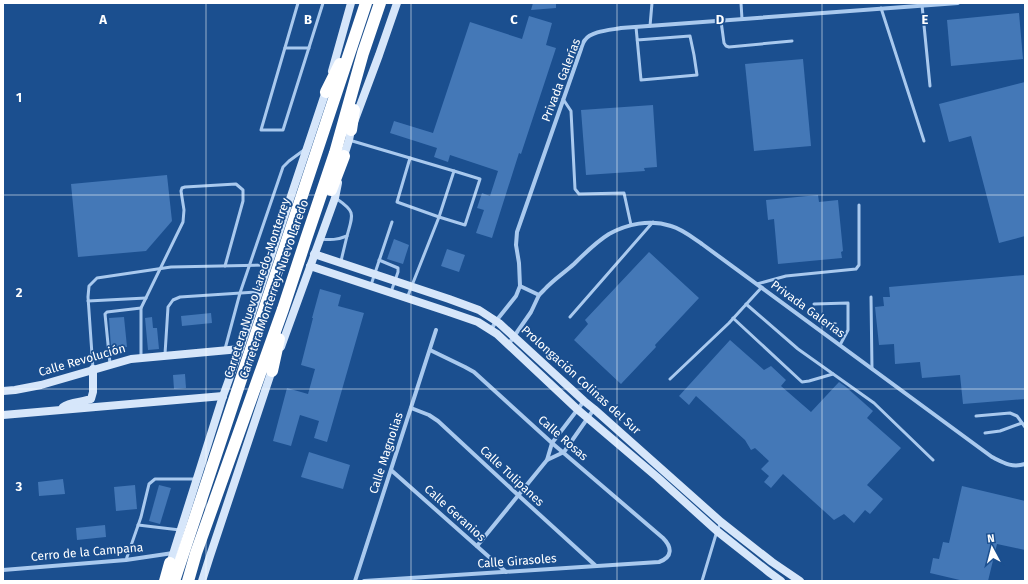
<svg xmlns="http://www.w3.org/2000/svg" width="1028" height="584" font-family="'Fira Sans',sans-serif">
	<rect width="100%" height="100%" fill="#1b4f8f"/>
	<g fill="#4478b7">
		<path d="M533,3H556V8L531,10Z"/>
		<path d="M1019,13L1023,59L951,66L947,20Z"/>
		<path d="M529,16L552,23L546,45L556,48L521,154L519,153L492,238L476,233L484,210L477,208L482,193L490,196L498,171L450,155L448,162L434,157L437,148L390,133L394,121L433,133L470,22L522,39Z"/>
		<path d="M803,59L811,146L754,151L745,64Z"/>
		<path d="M1025,82V236L999,243L971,136L949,142L939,104Z"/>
		<path d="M653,105L657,167L644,168L645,171L586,175L581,110Z"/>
		<path d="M167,175L172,221L146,251L78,257L71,184Z"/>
		<path d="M818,195L819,202L838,200L843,251L841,252L842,258L778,264L774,219L768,220L766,200Z"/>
		<path d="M394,239L409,245L403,264L387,259Z"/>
		<path d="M447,249L465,255L459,272L441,266Z"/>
		<path d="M649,252L699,298L655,345L656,347L621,384L574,340L588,324L585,320Z"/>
		<path d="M1025,275V399L963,404L960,375L922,378L920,362L895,364L894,344L879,345L875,307L884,306L883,297H890L889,287Z"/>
		<path d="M320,289L341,295L338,306L364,313L327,442L314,438L319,421L300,415L291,446L273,441L287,388L308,394L315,369L301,365L313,318H312Z"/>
		<path d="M211,313L212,323L182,326L181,316Z"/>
		<path d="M124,317L127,347L111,348L109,318Z"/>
		<path d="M152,317L153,328H157L159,349L148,350L145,318Z"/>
		<path d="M730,340L764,370L771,366L786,380L781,386L811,412L839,382L846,387L873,411L867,418L901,448L867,485L883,499L870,514L865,510L854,523L844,514L834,520L783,474L771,488L764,482L769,476L761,469L769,461L755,448L751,450L745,440L696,396L689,405L679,396Z"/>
		<path d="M185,374L186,388L174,389L173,375Z"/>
		<path d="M309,452L350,465L343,489L301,477Z"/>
		<path d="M63,479L65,494L39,496L38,482Z"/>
		<path d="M135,485L137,509L116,511L114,487Z"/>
		<path d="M159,485L171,488L160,524L149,521Z"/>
		<path d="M962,486L1025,501V550L997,544L988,581H964L930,573L933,558L939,559L943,542L949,543Z"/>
		<path d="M105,525L106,537L77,540L76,528Z"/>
	</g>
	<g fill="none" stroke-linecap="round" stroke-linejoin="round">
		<g stroke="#a9c9ee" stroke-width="3">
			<path d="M298,3L261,130H283L323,3"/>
			<path d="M741,3L742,19"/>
			<path d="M922,5L930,86"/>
			<path d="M881,8L924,141"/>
			<path d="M721,21L724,43L726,46L729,47L792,41"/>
			<path d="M650,26L652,3"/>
			<path d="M636,27L641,80L697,75L694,55L690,36L637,40"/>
			<path d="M285,48H309"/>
			<path d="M563,99L571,111L575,189L579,194L624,193L631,225"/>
			<path d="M349,140L454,171L439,217L407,298"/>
			<path d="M410,158L397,202L439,217L465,225L480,179L454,171"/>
			<path d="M320,239C331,240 337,240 347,236C353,214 356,212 337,199"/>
			<path d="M379,260L398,268V272L391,292"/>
			<path d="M341,261L347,236"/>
			<path d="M757,284L786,276L856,269L859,265V205"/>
			<path d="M371,285L392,222"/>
			<path d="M871,297L872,369"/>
			<path d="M88,301L146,298"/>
			<path d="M746,304L798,349L874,403L933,460"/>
			<path d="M814,304L848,303V330L840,345"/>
			<path d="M570,317L653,222"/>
			<path d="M733,318L802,382L809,381L833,374"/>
			<path d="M225,349L240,293L283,167L289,161L304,150"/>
			<path d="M165,354L168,307L173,300L180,297L257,292"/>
			<path d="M141,358V308L183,222L184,210L181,191L182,188L185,187L236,184L243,190V201L225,266"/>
			<path d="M110,364L105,314L107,312L141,308"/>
			<path d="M93,369L88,297L89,286L97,278L171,267L266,265"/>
			<path d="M670,379L729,323L762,287"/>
			<path d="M976,416L1010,413L1017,416L1025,427"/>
			<path d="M985,433L1000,431L1022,423"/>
			<path d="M138,525L180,530"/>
			<path d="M126,560L141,517L149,484L155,479H195"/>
			<path d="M702,581L717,531L721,522"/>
		</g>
		<g stroke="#a9c9ee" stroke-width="4">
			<path d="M520,286L539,295"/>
			<path d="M491,330L496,321L516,296L520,286L519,263L516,245L517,232L581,49C582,46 583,42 585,40C591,31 611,30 621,28L958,3"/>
			<path d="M508,345L531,312L539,295L544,290C553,280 564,273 574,264C584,254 596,242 609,234C627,224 650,219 671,226C682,229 692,237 702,244L992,457C1004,463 1012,468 1025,464"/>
			<path d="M411,408L429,415L438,421L518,495L596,566"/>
			<path d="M547,460L564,452L594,409"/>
			<path d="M391,470L506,572"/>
			<path d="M477,546L547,460L552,443L584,401"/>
			<path d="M3,570L126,560L173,553"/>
			<path d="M355,581L436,330"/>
			<path d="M364,581L659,562C673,557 672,547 663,538L552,443L474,372L465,367L430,350"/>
		</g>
		<g stroke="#d6e6fa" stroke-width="8">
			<path d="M332,71L351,3"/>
			<path d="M343,159L349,140L351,130L379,55L397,3"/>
			<path d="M314,254L449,299L479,310L499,323L584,401L594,409L721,522L772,562L800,581"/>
			<path d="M310,266L449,312L478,322L497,334L577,409L657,477L717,531L770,573L781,581"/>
			<path d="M281,347L335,198L338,183"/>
			<path d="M3,391L15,390L41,385L131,359L240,349"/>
			<path d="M63,407C69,402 83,402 91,399L93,392V369"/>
			<path d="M3,415L223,396"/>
			<path d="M169,567L223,396L240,349L327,88"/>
			<path d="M202,581L210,556L273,367"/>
		</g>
		<g stroke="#fff" stroke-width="12">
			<path d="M326,92L340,64"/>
			<path d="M351,130L354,110"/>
			<path d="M331,190L344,156"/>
			<path d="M272,371L279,339"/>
			<path d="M165,581L170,563"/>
			<path d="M174,581L366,3"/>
			<path d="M188,581L196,553L283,309L306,239L335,153L363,53L380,3"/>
		</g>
	</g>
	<path fill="none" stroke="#fff" stroke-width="1" stroke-opacity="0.55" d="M206,3V581M411,3V581M617,3V581M822,3V581M3,195H1025M3,389H1025"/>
	<g text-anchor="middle" stroke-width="3.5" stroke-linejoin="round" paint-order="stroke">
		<g font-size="12" fill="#fff" stroke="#1b4f8f">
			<text transform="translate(561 80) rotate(-69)" y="4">Privada Galerías</text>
			<text transform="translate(257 288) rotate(-72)" y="4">Carretera Nuevo Laredo-Monterrey</text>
			<text transform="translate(274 289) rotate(-71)" y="4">Carretera Monterrey-Nuevo Laredo</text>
			<text transform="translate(808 309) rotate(36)" y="4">Privada Galerías</text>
			<text transform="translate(82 360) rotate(-16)" y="4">Calle Revolución</text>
			<text transform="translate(581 380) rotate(42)" y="4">Prolongación Colinas del Sur</text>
			<text transform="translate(563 438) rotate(41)" y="4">Calle Rosas</text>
			<text transform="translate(386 453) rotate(-72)" y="4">Calle Magnolias</text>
			<text transform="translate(512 476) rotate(43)" y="4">Calle Tulipanes</text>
			<text transform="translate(455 513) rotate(42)" y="4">Calle Geranios</text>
			<text transform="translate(87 552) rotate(-5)" y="4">Cerro de la Campana</text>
			<text transform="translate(517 561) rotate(-4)" y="4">Calle Girasoles</text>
		</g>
	</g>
	<g font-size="13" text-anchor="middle" font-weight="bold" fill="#fff" stroke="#1b4f8f" stroke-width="3.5" stroke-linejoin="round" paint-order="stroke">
		<text x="103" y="24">A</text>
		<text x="308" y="24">B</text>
		<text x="514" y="24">C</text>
		<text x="720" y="24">D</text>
		<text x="925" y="24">E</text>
		<text x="19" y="102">1</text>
		<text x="19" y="297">2</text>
		<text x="19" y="491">3</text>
	</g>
	<rect width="1028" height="584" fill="none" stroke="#ffffff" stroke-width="8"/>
	<g transform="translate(992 548) rotate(353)" stroke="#1b4f8f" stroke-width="3" paint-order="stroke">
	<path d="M0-3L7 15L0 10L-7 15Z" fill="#ffffff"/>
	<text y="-6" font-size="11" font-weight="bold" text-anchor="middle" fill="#ffffff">N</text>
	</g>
</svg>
